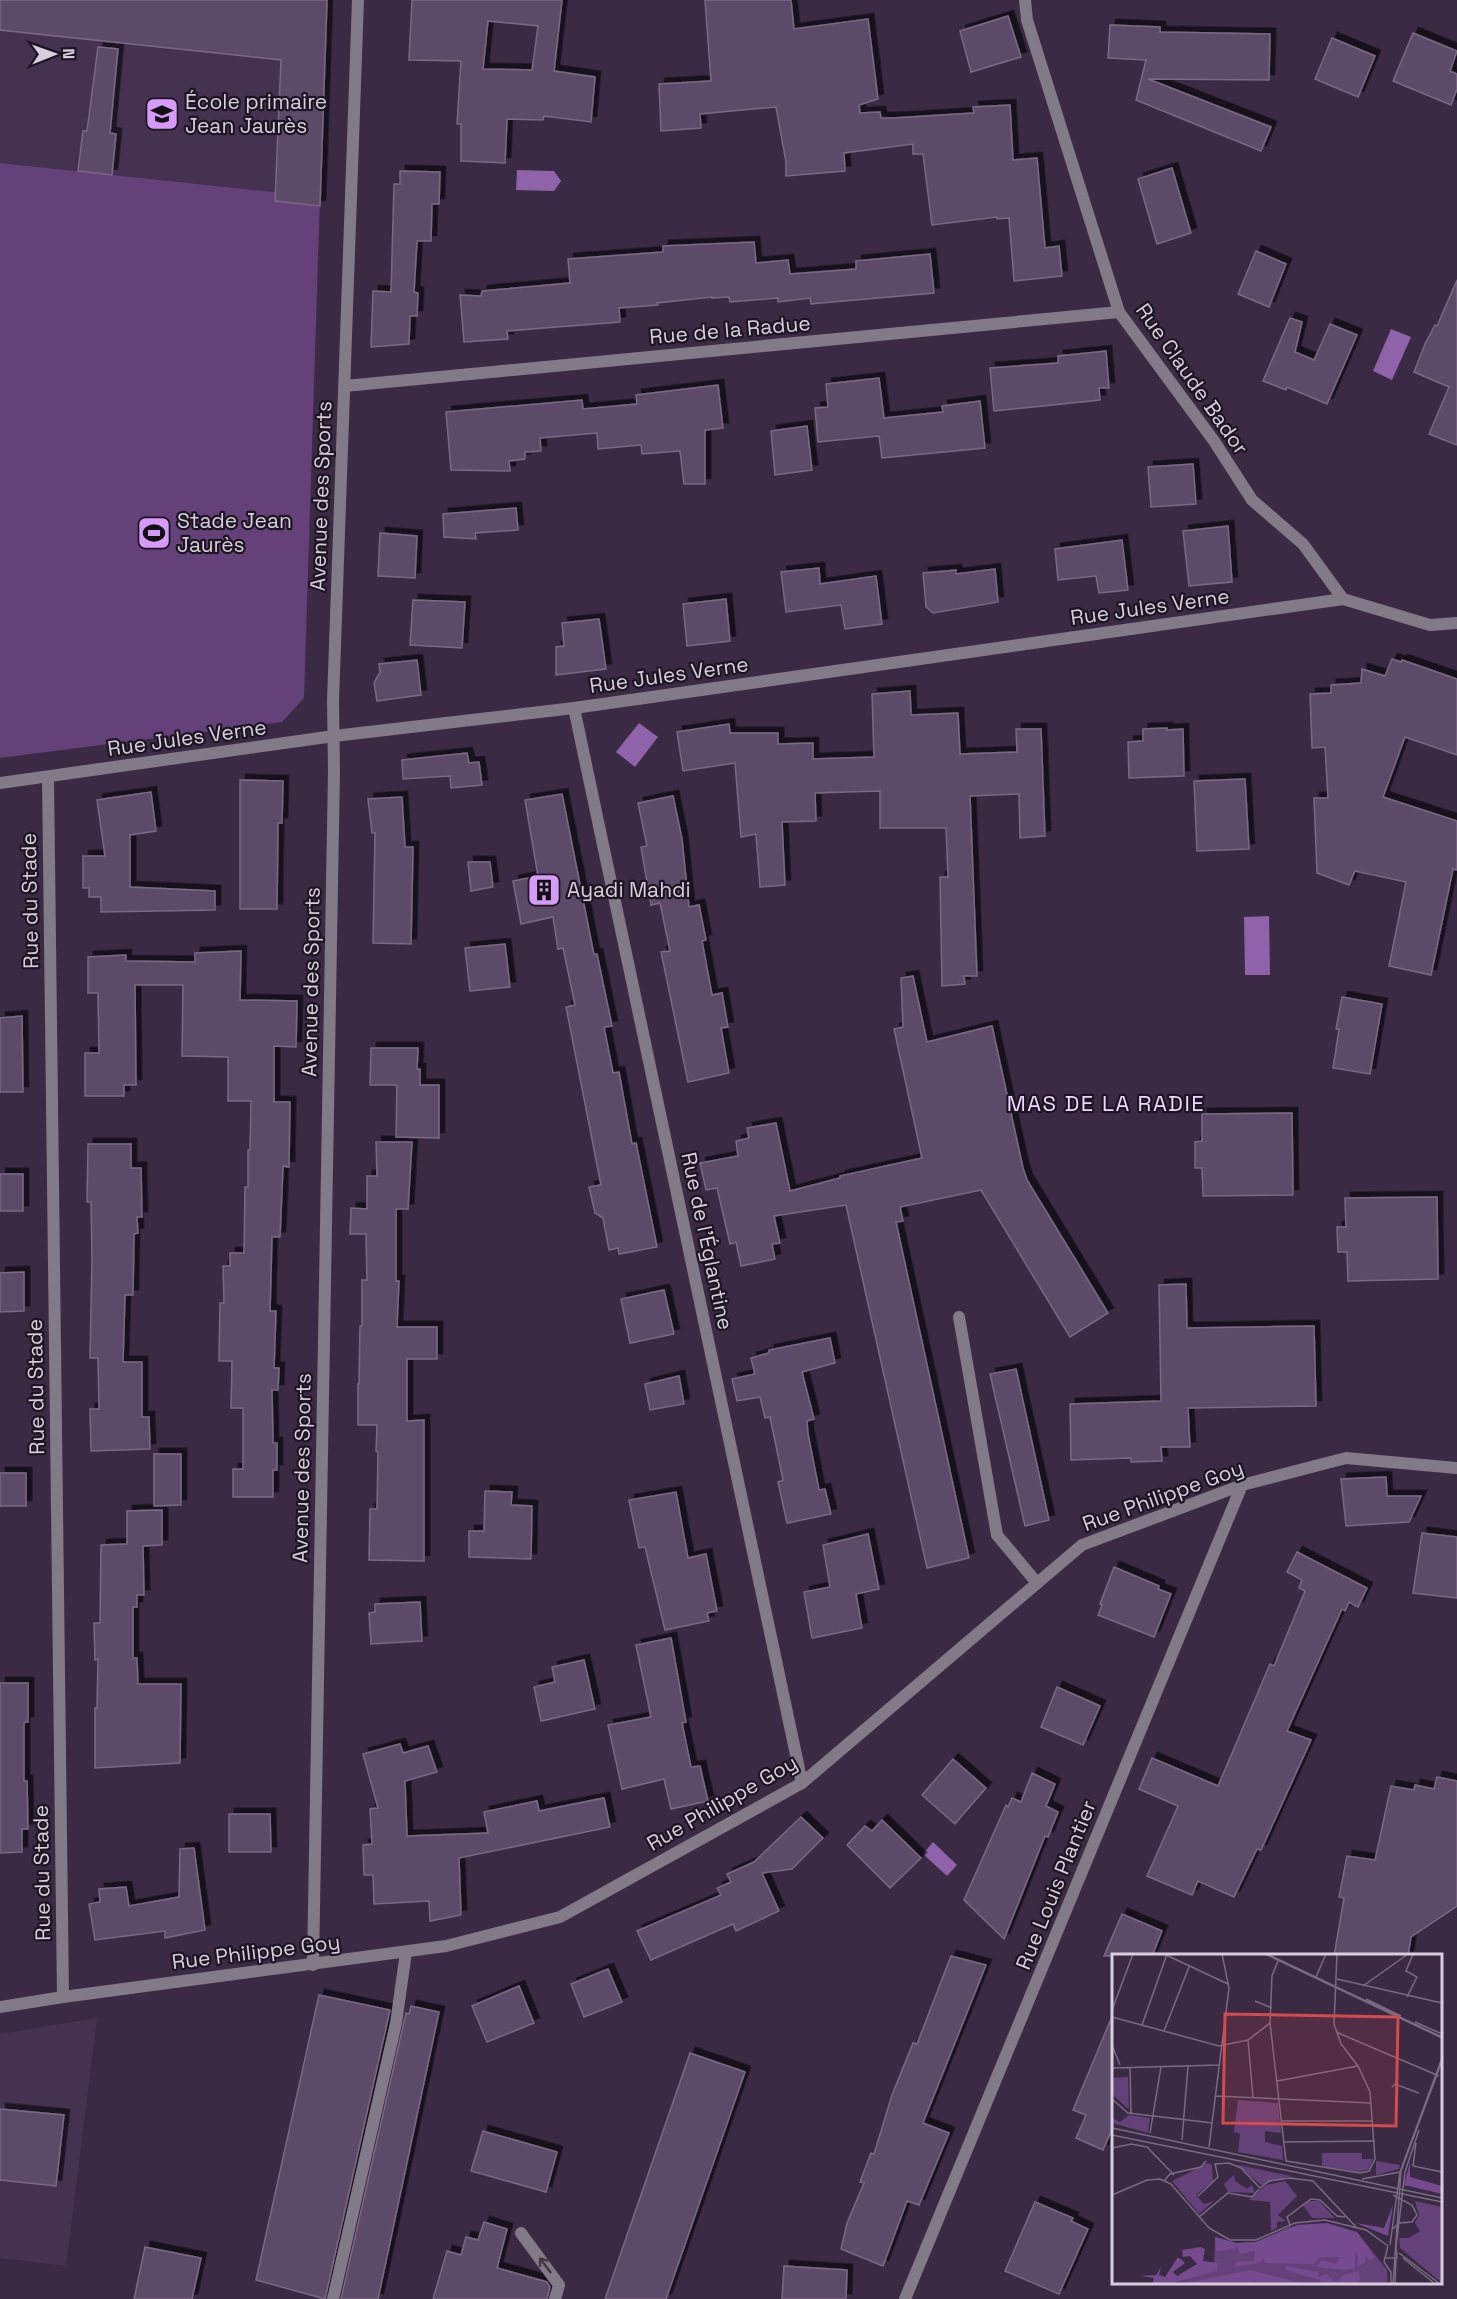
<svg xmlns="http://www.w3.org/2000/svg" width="1457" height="2299" font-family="'Space Grotesk',sans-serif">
	<defs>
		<filter id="shadow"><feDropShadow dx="5.5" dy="-5.5" stdDeviation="0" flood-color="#0009"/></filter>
	</defs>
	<rect width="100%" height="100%" fill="#3a2a44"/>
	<g fill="#453251">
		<path d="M0,0H327L320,197L0,163Z"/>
		<path d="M97,2018L66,2266L0,2258V2034Z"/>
	</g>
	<path fill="#644179" d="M0,163L320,197L304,698L282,722L0,758Z"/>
	<g fill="#8f63aa">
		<path d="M517,170L554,171L561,181L554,191L516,190Z"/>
		<path d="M1391,329L1411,337L1392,380L1373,371Z"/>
		<path d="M639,723L658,737L635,767L616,752Z"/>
		<path d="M1269,916L1270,975H1245L1244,917Z"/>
		<path d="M933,1842L957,1865L947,1876L923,1854Z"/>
	</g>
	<g fill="#5c4c67" stroke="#7a6885" stroke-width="1.5" fill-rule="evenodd" filter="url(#shadow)">
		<path d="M0,0H327L320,206L275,201L281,60L0,30Z"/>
		<path d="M412,0H562L554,71L595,77L591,122L544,116L543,120L507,119L505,163L461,161V124H457L461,61L409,60ZM488,21L538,26L532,70L483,69Z"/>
		<path d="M705,0H791L794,29L868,19L878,99L859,105L860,113L880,112L881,118H893L974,113L973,107L1010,105L1013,160L1037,158L1045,248L1059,246L1062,276L1014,281L1009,218L997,219V217L932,225L923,154H913V144L844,153L845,171L786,176V162L776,107L700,114L701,128L661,131L659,84L711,81Z"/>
		<path d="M1008,16L1021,57L971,72L960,31Z"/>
		<path d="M1110,25L1160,27V32L1270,34L1269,80L1148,79L1271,127L1261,151L1136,100L1146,60L1108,58Z"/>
		<path d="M1413,33L1457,51L1450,71L1457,74V89L1451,105L1393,81Z"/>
		<path d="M1332,38L1375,56L1358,97L1315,79Z"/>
		<path d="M98,47L118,49L110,133L116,134L112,175L78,171L83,131H87Z"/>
		<path d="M1172,168L1191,233L1157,244L1138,179Z"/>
		<path d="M400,171L440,172L439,204H432L431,241H417L414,292L418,293L417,316H410L409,344L371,347L373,291L391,292L394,184H400Z"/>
		<path d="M754,242L756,263L788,260L790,274L856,269V261L930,254L934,293L811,304L810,298L778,302V298L730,302L729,297L712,298V297L657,303L658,305L619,308L620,322L507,331L508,339L464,342L460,295L481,296L482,291L570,283L568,259L663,252V246Z"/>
		<path d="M1256,251L1286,264L1269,307L1238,294Z"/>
		<path d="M1457,280V445L1429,434L1449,387L1414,372L1425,344L1435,325L1437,326Z"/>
		<path d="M1290,318L1302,322L1295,352L1314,360L1330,324L1357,335L1327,404L1287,387L1286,390L1263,381Z"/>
		<path d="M1106,351L1109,388H1099L1100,400L994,411L990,368L1058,363V356Z"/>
		<path d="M879,378L884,418L943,412L942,406L980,401L985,448L882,458L879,436L818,442L815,408L828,407L826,384Z"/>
		<path d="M718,385L723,428L705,430V484H684L680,451L642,454L641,445L598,449L597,433L540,438L541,451L525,452V459L509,461L510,471L451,470L446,412L582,400L583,409L637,404L636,395Z"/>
		<path d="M807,426L812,470L775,475L771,431Z"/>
		<path d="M1193,464L1196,504L1151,507L1148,467Z"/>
		<path d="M516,508L518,530L475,533L476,539L444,537L443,514Z"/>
		<path d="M1228,526L1232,582L1189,586L1183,531Z"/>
		<path d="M380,533L417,536L415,578L378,576Z"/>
		<path d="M1122,540L1128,590L1099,593L1096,576L1058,580L1055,549Z"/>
		<path d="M819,568L820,584L876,576L882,624L845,629L841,605L786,612L781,572Z"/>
		<path d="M995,569L998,602L933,613L926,607L923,573L956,570V574Z"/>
		<path d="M726,599L730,641L687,646L683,604Z"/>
		<path d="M413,600L465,602L462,648L410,645Z"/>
		<path d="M599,619L606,669L556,675V647L564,646L562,623Z"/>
		<path d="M1392,659L1401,662L1402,660L1457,679V755L1405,737L1383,797L1457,821V870L1453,869L1431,975L1389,966L1406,882L1355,871L1349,885L1317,873L1314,798H1328L1325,747L1312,748L1310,694L1331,693V685L1361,683L1362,669L1385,676Z"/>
		<path d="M417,660L421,695L377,701L374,683L380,672L379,664Z"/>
		<path d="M910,691L911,715L958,713L960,754L1017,752L1016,729H1041L1045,836L1020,838L1019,794L970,796L977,976H964L965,984L942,986L940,877H948L946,828H880V791L815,793L816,821L782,822L785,885L760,887L756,834L741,837L735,763L683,771L677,732L729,724L730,733H778V744L813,743V759L874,757L872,694Z"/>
		<path d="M1167,728V730L1183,729L1184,776L1129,778L1128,742L1143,741V729Z"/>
		<path d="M467,753L469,763L479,762L482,785L451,788L450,776L403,779L402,760Z"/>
		<path d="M1245,779L1249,849L1197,851L1194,781Z"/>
		<path d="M240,780L283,781L282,823H278L277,909H240Z"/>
		<path d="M151,792L156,831L130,835V887L215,891V910L101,912V897H89V888H83V856H105L97,800Z"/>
		<path d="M562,794L594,955L597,954L612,1026L604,1027L613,1073L619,1072L632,1144L636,1143L657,1247L619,1254L618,1248L609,1250L603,1218L595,1213L589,1187L601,1185L566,1007L575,1005L563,948L558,949L553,917L521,924L513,881L538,876L525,800Z"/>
		<path d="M673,796L682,839L689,907L699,905L706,940L702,941L712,995L722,993L728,1027L721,1028L729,1073L688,1082L661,952L670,951L660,903L651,905L641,847L647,846L638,803Z"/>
		<path d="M402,797L405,847H413L411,944L373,943L375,833H372L368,799Z"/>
		<path d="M468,862H490L493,887L471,891Z"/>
		<path d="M505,944L510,987L470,991L465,948Z"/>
		<path d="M241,951L240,1000L297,1001L296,1047L274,1046V1102H290L289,1167L283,1166L280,1237H272L270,1311H276L274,1368H279L278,1390H272L273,1443H277V1470H273V1497H233V1469H243V1408H231L232,1361H219L220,1303H224L223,1266H230V1253H244L245,1187H248V1150H250L251,1101H228V1057L182,1056L183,985H135L136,1085H124V1096H85V1053H99L98,993H88V957L126,955V961L195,962V953Z"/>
		<path d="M913,976L927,1042L992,1026L1023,1168L1027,1180L1108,1313L1070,1337L981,1190L900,1207L903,1221L896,1222L969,1558L927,1568L846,1205L774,1216L780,1243L772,1244L775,1259L741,1266L736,1242L730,1244L717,1188L706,1190L700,1163L738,1156L736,1141L749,1138L747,1128L776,1123L790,1191L840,1178V1176L922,1158L894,1029L903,1027L901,978Z"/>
		<path d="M1342,997L1382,1004L1370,1074L1333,1068L1339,1029H1336Z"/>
		<path d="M22,1016L23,1092H0V1018Z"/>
		<path d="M371,1048H418L417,1069H420V1085H439V1138L396,1137L397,1085H370Z"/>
		<path d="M1292,1113L1293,1195L1203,1196L1202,1168H1195V1142L1202,1141V1114Z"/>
		<path d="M376,1142H412L408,1209H396V1281H399L397,1327H437V1359H407V1421L424,1420V1561L369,1560L370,1509H377L378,1452L376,1451L377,1425H358V1384H359L360,1326H362V1280H367L366,1234H350L351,1208L367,1209V1176H377Z"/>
		<path d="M88,1144H131V1168H141L142,1217H137L138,1233L134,1234L133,1295H125L123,1362H142V1417H149L150,1449L91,1451L90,1409H99L98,1358H90L92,1258L91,1202H87Z"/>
		<rect x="0" y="1174" width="23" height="37"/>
		<path d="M1437,1197L1438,1279L1348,1281L1347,1252H1338L1337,1227H1346L1345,1198Z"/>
		<path d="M24,1272V1311L0,1312V1273Z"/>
		<path d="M1186,1284L1187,1328L1314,1326L1316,1406L1188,1408L1190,1447H1161L1162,1461L1131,1462V1458L1071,1460L1070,1404L1161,1401L1159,1285Z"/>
		<path d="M664,1290L674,1334L630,1343L621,1299Z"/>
		<path d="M830,1338L835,1363L802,1372L814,1419L807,1421L808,1434L819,1490L825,1489L831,1514L787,1523L778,1482L783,1480L770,1417L765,1418L760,1397L737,1401L732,1379L755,1374L751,1358L769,1353V1350Z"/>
		<path d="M1016,1369L1049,1520L1025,1526L990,1374Z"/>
		<path d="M679,1376L684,1404L650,1410L645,1384Z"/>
		<path d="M154,1454H181V1505L154,1506Z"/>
		<rect x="0" y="1473" width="26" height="33"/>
		<path d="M1386,1477L1387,1496H1421L1409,1522L1346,1526L1341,1479Z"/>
		<path d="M485,1491L512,1492L511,1505L532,1506L531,1559L469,1557V1531H484Z"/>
		<path d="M676,1492L688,1558L706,1554L717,1611L707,1613L709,1621L665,1630L645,1547L639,1548L629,1500Z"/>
		<path d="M162,1510V1545L143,1546L144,1595H137V1607H133V1658H137L138,1684H181L180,1763L95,1768V1708H97L98,1659L95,1660L94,1623H100L101,1545L127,1544V1511Z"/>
		<path d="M1422,1533L1457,1537V1598L1413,1593Z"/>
		<path d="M868,1534L879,1589L856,1594L862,1628L812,1638L804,1592L830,1587L823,1545Z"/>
		<path d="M1297,1552L1367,1588L1358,1607L1349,1602L1345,1611L1342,1609L1287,1731L1311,1740L1261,1850L1257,1849L1234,1897L1198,1881L1192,1895L1147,1876L1178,1806L1139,1789L1152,1758L1218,1786L1270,1664L1274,1666L1305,1591L1299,1588L1302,1580L1287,1572Z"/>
		<path d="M1114,1567L1159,1586L1158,1589L1171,1594L1154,1637L1098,1615L1102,1605L1100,1604Z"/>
		<path d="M420,1602L422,1641L371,1644L369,1613L375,1612V1604Z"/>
		<path d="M671,1638L686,1722L682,1723L691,1767L700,1766L708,1801L671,1809L664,1779L622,1789L608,1725L651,1717L636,1645Z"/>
		<path d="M584,1660L595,1709L541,1721L534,1687L555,1682L552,1667Z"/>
		<path d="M0,1683H28V1722H24V1781H27L28,1829H22V1852L0,1853Z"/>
		<path d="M1057,1687L1100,1706L1083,1745L1041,1727Z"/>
		<path d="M400,1744L403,1753L428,1746L437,1772L405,1781L407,1836L488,1833L484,1812L537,1801L539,1811L604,1798L610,1827L459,1858L461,1915L430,1921L429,1901L374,1904L373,1875H364L363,1845L372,1844L370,1809L378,1808L363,1754Z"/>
		<path d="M953,1759L986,1788L955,1824L922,1795Z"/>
		<path d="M1032,1773L1055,1784L1046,1806L1058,1812L1048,1837L1045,1836L1004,1939L964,1900L1006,1805L1008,1807L1012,1798L1021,1802Z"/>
		<path d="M1437,1777L1457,1781V1906L1411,1937L1408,1956H1334L1344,1898L1339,1897L1347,1856L1375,1860L1391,1786L1414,1790L1415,1785L1434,1789Z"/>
		<path d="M229,1814H270L271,1852H229Z"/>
		<path d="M801,1817L823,1838L792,1869L762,1873L779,1911L736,1931L733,1924L651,1960L637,1931L721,1895L717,1888L731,1882L727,1874L754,1862Z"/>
		<path d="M882,1820L921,1858L890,1888L847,1845L865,1826L872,1831Z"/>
		<path d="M194,1848L205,1930L165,1938V1931L95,1940L89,1904L100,1902L99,1889L126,1887L129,1906L179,1897L180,1849Z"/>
		<path d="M1122,1914L1162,1931L1152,1956H1104Z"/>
		<path d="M951,1956L986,1965L923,2123L949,2133L919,2205L907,2201L883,2266L841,2249L847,2223L864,2183L860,2182L871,2153L874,2154L892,2095L913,2043L917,2044Z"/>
		<path d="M608,1969L622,2002L584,2017L571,1984Z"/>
		<path d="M519,1986L534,2023L487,2042L472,2006Z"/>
		<path d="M319,1995L390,2010L325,2299L256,2280Z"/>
		<path d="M411,2006L439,2012L378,2299H341L406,2013L409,2014Z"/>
		<path d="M1113,2014V2127L1103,2150L1076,2138L1086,2115L1073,2110Z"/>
		<path d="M690,2053L745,2072L666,2299H605Z"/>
		<path d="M0,2109L64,2115L56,2186L0,2180Z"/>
		<path d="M483,2131L557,2152L546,2192L471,2171Z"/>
		<path d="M1035,2202L1073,2218L1071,2221L1088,2229L1059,2294L1005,2271Z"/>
		<path d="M484,2222L507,2229L497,2268L547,2282L550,2287L547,2299H433L447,2251L461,2255L466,2237L478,2240Z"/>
		<path d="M145,2247L201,2258L192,2299H134Z"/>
		<path d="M784,2266L847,2270L846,2299H782Z"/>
	</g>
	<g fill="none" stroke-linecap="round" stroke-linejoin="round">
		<g stroke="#827a87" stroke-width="12">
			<path d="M959,1317L997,1535L1037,1583"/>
			<path d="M333,2299L396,2023L406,1952"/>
		</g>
		<g stroke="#827a87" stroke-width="12">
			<path d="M1025,0L1027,20L1119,312L1214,441L1252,500L1303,544L1343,599L1430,625L1457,623"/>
			<path d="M345,386L1119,312"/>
			<path d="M574,708L802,1783"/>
			<path d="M48,777L63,1997"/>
			<path d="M0,783L334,736L574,708L1343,599"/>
			<path d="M313,1965L334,771L333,701L358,0"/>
			<path d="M0,2007L63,1997L446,1946L560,1917L802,1783L1082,1545L1242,1485L1346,1458L1457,1468"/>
			<path d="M521,2233L559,2285L555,2299"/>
			<path d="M905,2299L1242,1485"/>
		</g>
	</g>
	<defs><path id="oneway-shaft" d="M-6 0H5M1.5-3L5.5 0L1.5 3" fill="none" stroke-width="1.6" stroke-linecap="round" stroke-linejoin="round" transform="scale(1.5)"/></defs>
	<use stroke="#403945" href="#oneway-shaft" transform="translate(545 2265) rotate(-127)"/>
	<defs>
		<symbol id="school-square" viewBox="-11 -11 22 22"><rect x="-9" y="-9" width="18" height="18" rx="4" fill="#d69bfa" stroke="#1d1622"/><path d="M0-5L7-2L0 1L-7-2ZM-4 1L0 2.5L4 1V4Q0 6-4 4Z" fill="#111"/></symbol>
		<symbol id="stadium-square" viewBox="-11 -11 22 22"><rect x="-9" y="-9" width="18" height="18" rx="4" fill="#d69bfa" stroke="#1d1622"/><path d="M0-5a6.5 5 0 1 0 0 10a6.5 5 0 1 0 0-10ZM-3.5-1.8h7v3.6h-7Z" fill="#111"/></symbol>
		<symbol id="building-square" viewBox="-11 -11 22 22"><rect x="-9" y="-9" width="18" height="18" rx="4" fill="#d69bfa" stroke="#1d1622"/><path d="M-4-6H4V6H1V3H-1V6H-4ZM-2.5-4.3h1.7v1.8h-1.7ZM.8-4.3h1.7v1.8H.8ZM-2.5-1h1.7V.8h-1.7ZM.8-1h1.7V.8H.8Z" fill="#111"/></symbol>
	</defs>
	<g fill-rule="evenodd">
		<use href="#school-square" x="143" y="95" width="38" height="38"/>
		<use href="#stadium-square" x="135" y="514" width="38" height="38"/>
		<use href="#building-square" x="525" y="871" width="38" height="38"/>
	</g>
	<g text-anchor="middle" stroke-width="4.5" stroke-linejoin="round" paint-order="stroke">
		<g font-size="21" fill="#d8cede" stroke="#1d1622" text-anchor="start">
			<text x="185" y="109">École primaire<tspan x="185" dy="24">Jean Jaurès</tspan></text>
			<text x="177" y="528">Stade Jean<tspan x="177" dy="24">Jaurès</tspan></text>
			<text x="567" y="897">Ayadi Mahdi</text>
		</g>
		<g font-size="21" fill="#d8cede" stroke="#1d1622">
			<text transform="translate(730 330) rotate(-5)" y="7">Rue de la Radue</text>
			<text transform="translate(1192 379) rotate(55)" y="7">Rue Claude Bador</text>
			<text transform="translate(321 496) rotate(-88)" y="7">Avenue des Sports</text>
			<text transform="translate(1150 607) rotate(-8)" y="7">Rue Jules Verne</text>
			<text transform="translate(669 675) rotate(-8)" y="7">Rue Jules Verne</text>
			<text transform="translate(187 738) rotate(-8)" y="7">Rue Jules Verne</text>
			<text transform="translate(30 901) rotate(-91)" y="7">Rue du Stade</text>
			<text transform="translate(311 982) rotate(-89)" y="7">Avenue des Sports</text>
			<text transform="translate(707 1241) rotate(78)" y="7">Rue de l'Églantine</text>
			<text transform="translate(36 1387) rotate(-91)" y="7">Rue du Stade</text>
			<text transform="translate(302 1468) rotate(-89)" y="7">Avenue des Sports</text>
			<text transform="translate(1163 1496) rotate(-20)" y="7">Rue Philippe Goy</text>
			<text transform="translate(722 1803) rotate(-30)" y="7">Rue Philippe Goy</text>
			<text transform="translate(42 1873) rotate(-91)" y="7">Rue du Stade</text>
			<text transform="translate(1056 1885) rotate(-68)" y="7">Rue Louis Plantier</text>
			<text transform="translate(256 1952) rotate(-7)" y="7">Rue Philippe Goy</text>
		</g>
		<g font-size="22" letter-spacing="1.5" fill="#eed6ff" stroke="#1d1622">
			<text x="1106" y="1111">MAS DE LA RADIE</text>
		</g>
	</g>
	<g transform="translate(1112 1954)">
		<rect width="330" height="330" fill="#3a2a44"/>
		<path d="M16,123L17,154H15L0,140V124ZM126,146L166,149L169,179L153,177V188L170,192L171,206L126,198L128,180L122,178ZM17,161L38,164L36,179L0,169V164L8,168ZM210,199H250V205H261L257,215L247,218L210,212ZM264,207L288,211L287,215L264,221ZM96,209L100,211L101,227L84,241L92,250L102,247L87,260L60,227ZM126,211L179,222L149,231ZM122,221L123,227L135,235L140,231L143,239L116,238L112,230ZM173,227L185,242L166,261L174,267L165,268V274L159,277L158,248L137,246L154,231ZM197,247H207L223,264H200L190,250ZM303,247L330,253V329L288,294L287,284H297L308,277L303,269L307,261ZM177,273L245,278L275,316L276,330H54L102,312L103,283L124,289L144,288Z" fill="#644179"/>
		<path d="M298,208V223L330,232V240L292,231ZM281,251L276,282L244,269L272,274ZM215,269L245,278L263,303L257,307L254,301L253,308L245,313L246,302L243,296V314L233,316L204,313L210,306L224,310L228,303H208L202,310H193L153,309L152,304L148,309L123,313L124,308L142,307L143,297L128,300L124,290L123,295L104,297L103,283L124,289L144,288L185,271ZM89,293L93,295L91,307L106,309L105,317L56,330H40L42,324L28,322L44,321L49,313L47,321L53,323L66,303L73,309L61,318L65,322L85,310L78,302L71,303L70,296ZM174,312L206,318V323L214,320L224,328L231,321L247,317L248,325L246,330H209L208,326L173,316ZM139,316L193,330H141L144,326L136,330H68Z" fill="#754a8f"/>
		<path fill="none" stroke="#796c82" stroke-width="1.5" d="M52,0L116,30M153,0L330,84M155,0L330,83M204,23L214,0M225,25L330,49M251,32L296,0M295,43L305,23L294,17L301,0M254,45L289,62M143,47L160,54M0,56L21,0M0,63L107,92L136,86L158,69L160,22L166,7M303,68L330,80M158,69L174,207L248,219L257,217L263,205L258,138L246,112L229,90L222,70L225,0M30,71L55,0M52,77L77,13M224,78L327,122M136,86L141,144M0,91L8,111M18,113L19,159M0,114L108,111M165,127L246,112M280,133L283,130L307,139M104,142L259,149M0,145L16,159L101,169M170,167H261M0,174L330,244M38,179L49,113M0,181L330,248M70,186L76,112M172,188L263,187M304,189L301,212L330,218M97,193L117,34L110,0M0,194L19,190L35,193L62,221M250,225L288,218M52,227L58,220L89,213L94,207M0,241L35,226L48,225L59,230L97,274L118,286H144L183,269L213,266L254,276L276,292M281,241L300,251L305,261L300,268L287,269L281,275M86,242L106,223L103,210L117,209L129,214L148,234L157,227L178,224L201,227L245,274M87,263L116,239L140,243L147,235M178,271L175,263L199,245L208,246L225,262L233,263M278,291L288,218L330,104M276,292L272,308L279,318V330M284,293L293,218L307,176M287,299L328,330M273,304H285L284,293M291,304L322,329M281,330L289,217L330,107M283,330L284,305"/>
		<path fill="#d6494c" fill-opacity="0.15" stroke="#d6494c" stroke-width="3" d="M113,60L286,63L284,172L111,169Z"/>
		<rect width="330" height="330" fill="none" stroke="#d8cede" stroke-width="3"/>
	</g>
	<g transform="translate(54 54) rotate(89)" stroke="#1d1622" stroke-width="4.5" paint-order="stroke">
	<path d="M0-4.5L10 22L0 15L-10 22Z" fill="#d8cede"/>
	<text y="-9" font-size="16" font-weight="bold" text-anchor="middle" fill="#d8cede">N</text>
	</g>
</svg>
